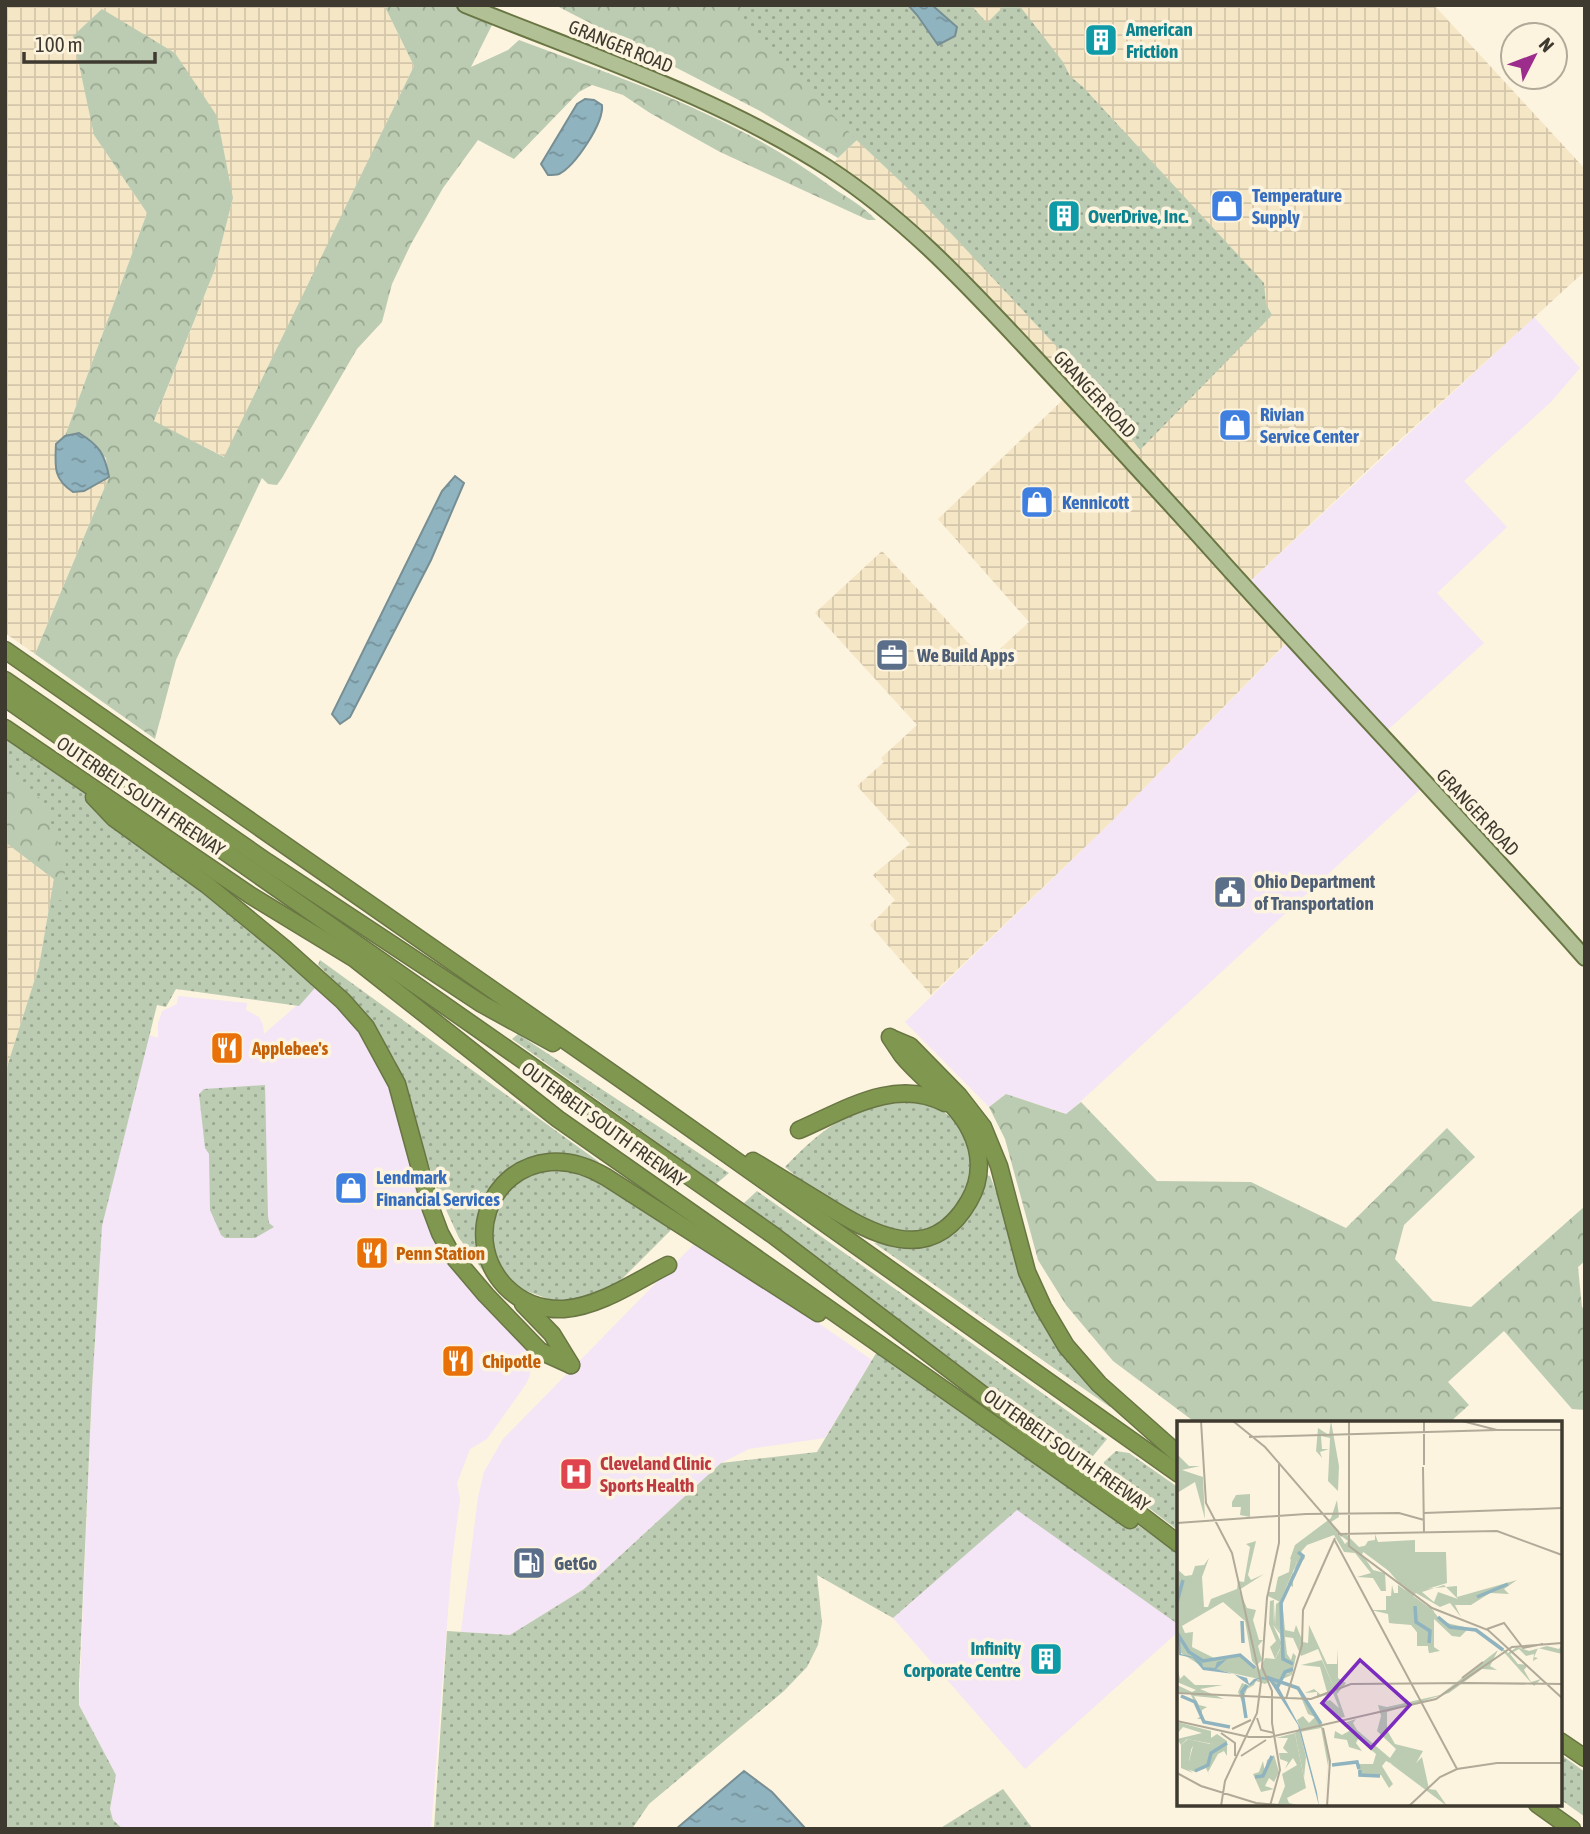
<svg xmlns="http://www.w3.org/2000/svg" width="1590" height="1834" font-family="'Asap Condensed',sans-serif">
	<defs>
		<pattern id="industrial-grid" width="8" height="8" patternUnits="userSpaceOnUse" patternTransform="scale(1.75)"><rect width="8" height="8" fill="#f5e6c5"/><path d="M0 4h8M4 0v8" fill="none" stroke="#d3c6aa"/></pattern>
		<pattern id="grass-dots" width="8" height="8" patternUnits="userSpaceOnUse" patternTransform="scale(1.75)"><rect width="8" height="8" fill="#bcccb2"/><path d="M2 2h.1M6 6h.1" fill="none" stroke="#9aa791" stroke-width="1.8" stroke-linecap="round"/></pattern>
		<pattern id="forest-crowns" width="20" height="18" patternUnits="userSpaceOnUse" patternTransform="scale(1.75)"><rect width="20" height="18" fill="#bcccb2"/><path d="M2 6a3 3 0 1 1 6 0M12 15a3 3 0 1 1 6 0" fill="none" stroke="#9aa791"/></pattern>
		<pattern id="water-ripples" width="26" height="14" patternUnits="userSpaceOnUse" patternTransform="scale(1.75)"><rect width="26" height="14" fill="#8fb3bf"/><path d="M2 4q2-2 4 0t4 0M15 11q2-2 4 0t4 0" fill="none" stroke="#76939c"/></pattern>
	</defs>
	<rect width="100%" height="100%" fill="#fdf4df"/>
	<g fill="#f4e5f7">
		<path d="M1534,317L1580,368L1551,402L1464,481L1507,527L1437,593L1484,643L1382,735L1426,784L1067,1114L1006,1094L989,1107L905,1022L1108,825L1290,640L1244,587Z"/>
		<path d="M318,985L362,1033L387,1078L445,1255L470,1291L520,1341L531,1358L530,1375L526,1384L487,1439L470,1449L457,1483L460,1499L452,1560L431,1829H123L113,1820L110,1809L116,1775L79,1705L92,1389L102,1226L149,1035L158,1038V1023L162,1011L177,1004L178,996L247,1003L246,1010L259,1017L263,1025L264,1034L297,1005H299Z"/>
		<path d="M698,1240L872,1360L825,1438L749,1449L721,1463L584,1589L510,1635L461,1632L478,1497L484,1472L503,1439Z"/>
		<path d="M1017,1509L1179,1625V1631L1025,1769L893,1618Z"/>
	</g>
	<g fill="url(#industrial-grid)">
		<path d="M5,5H384L414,66L225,457L154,422L215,269L233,198L175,53L102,10L94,135L147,213L65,436L56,444L84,491L109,477L35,654L5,633Z"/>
		<path d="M743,5H1434L1585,169V271L1391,448L1244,587L1290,639L1108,825L931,995L870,925L895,900L873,875L910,844L857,786L884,762L881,758L917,725L815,613L882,551L986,662L1029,622L938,519L1069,394L993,312L828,168L856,141Z"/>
		<path d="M5,842L54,879L39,966L5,1073Z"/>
	</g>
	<g fill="url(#grass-dots)">
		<path d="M743,5H971L987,23L1005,5H1019L1063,62L1070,76L1083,87L1264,283L1266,304L1272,315L1140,450L1086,378L989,274L917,197L832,117L736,17Z"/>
		<path d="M5,728L322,980L299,1006L176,989L166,1007L157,1005L102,1226L92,1389L79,1684V1705L116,1775L110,1809L113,1820L123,1829H5V1073L39,966L54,879L5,842Z"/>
		<path d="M320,960L599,1162L546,1156L488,1199L491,1277L489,1279L459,1238L437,1190L395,1060L373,1025L350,996L318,965Z"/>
		<path d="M518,1034L729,1173L716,1184L512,1039Z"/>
		<path d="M265,1085L268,1216L269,1223L274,1227L255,1238H225L221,1235L210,1210L209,1154L205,1148L199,1094L204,1089Z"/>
		<path d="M916,1098C938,1107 963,1120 970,1145C973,1155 971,1168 969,1177C967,1187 963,1199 957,1207C943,1228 908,1238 884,1231C848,1220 814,1191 785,1167C822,1128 859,1100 916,1098Z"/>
		<path d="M543,1167L586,1171L676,1225L621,1280L590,1296L565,1302L554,1301L521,1289L505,1275L495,1258L492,1223L497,1206L518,1179Z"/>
		<path d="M986,1175L990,1176L1008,1222L1019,1263L1112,1405L1110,1407L874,1243L905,1246L933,1240Z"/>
		<path d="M757,1191L1107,1439L1088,1462L744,1203Z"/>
		<path d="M878,1350L968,1406L1179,1554V1625L1017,1510L893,1618L817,1575L822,1623L818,1645L807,1667L784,1691L649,1804L632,1829H434L447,1631L510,1635L584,1589L721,1463L817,1452Z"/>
		<path d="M1116,1451L1129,1453L1179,1488V1531L1102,1472L1104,1462Z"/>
		<path d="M1560,1754L1585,1772V1817L1560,1799Z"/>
		<path d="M1003,1789L1033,1829H939Z"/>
	</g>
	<g fill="url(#forest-crowns)">
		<path d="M384,5H477L496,17L471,67L508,50L519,40C627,80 740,118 833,188C848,198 863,206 876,220H868L720,152L650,113L623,95L592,85L579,92L514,159L478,140L443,188L411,244L392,284L382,322L357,349L282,478L277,485L268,484L262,478L176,660L155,739L35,654L109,477L106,458L79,433L65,436L147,213L94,135L73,36L102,9L175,53L217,116L233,198L215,269L154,421L224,457L414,66Z"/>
		<path d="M555,5H743L737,17L857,140L838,158L760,111Z"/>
		<path d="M5,771L41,799L66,863L64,879L67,898L50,903L54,879L5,842Z"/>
		<path d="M1006,1094L1066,1114L1081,1102L1157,1181L1251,1182L1346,1228L1447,1128L1475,1157L1404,1225L1395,1259L1433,1301L1471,1307L1585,1206V1261L1578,1267L1582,1307L1585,1310V1410L1572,1409L1504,1331L1448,1382L1469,1405L1449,1423H1196L1113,1361L1066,1305L1038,1260L1005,1139L989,1107Z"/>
	</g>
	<g fill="url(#water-ripples)" stroke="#778f94" stroke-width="2">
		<path d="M908,5H932L957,27L955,36L938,45L917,15Z"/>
		<path d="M585,99L594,100L602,105C604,123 575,166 559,174C556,175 551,175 548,175L541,164L577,104Z"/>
		<path d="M79,433C99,445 105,454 109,477L84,491L73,492C53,479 55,466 56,444L65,436Z"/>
		<path d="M455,476L464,483L431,560L350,717L340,724L332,714L442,491Z"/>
		<path d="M744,1771L772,1792L806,1829H676Z"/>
	</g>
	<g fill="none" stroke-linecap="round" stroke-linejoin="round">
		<defs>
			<path id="primary" d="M465,5C588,55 716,96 828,168C906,219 964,282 1027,349C1085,411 1143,474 1200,537C1327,679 1459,816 1585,958"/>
			<g id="highway">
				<path d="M5,650L632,1087L1179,1474"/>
				<path d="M5,680L267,862L482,1004L553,1043"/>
				<path d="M5,698L773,1235L1179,1544"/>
				<path d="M5,728L250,895L355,959L558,1119L1130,1520"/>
				<path d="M94,797L114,818L207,885L284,948L343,1001L366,1027L397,1084L431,1209L440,1233L452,1255L486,1295L540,1351L571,1365"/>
				<path d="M891,1038L910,1046L959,1096L983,1127L999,1166L1027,1272L1043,1307L1066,1346L1099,1384L1179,1455"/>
				<path d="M799,1130C845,1110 895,1077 945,1103"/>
				<path d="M753,1161C776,1175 799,1189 822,1203C870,1233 930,1269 969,1201C982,1179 982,1153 970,1130C955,1100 923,1081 902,1055C898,1049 894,1043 890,1037"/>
				<path d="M668,1265C636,1281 601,1306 564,1309C541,1310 522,1303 506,1287C463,1243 487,1168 550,1162C571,1160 589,1167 606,1177L818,1313"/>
				<path d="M523,1304L552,1334L571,1365"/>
				<path d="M1560,1741L1585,1758"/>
				<path d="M1537,1804L1572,1829"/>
			</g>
		</defs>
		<use href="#primary" stroke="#697644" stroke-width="18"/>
		<use href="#highway" stroke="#697644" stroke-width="19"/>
		<use href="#primary" stroke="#b2c195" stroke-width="14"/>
		<use href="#highway" stroke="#7f974e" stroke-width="16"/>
	</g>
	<defs>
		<symbol id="building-square" viewBox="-11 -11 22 22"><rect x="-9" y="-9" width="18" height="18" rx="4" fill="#0f9aa8" stroke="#fdf4df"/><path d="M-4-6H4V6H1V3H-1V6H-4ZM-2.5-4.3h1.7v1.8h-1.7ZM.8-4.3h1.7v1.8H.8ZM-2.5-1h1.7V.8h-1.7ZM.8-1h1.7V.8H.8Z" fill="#fff"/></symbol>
		<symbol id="shop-square" viewBox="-11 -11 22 22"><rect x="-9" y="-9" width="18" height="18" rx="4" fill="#3f7fe0" stroke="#fdf4df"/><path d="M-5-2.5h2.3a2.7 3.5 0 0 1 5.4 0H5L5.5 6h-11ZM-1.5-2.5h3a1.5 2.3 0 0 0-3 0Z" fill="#fff"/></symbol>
		<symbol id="office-square" viewBox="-11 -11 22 22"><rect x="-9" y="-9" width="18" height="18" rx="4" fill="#5c6f8a" stroke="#fdf4df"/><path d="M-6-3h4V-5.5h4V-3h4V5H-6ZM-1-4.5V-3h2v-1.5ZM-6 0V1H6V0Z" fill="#fff"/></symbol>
		<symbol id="civic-square" viewBox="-11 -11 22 22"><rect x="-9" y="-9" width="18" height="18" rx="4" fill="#5c6f8a" stroke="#fdf4df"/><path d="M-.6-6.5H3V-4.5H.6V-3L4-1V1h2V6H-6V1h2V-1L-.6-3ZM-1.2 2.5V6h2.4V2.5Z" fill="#fff"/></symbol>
		<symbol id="restaurant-square" viewBox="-11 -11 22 22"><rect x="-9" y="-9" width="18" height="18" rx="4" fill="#e8710a" stroke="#fdf4df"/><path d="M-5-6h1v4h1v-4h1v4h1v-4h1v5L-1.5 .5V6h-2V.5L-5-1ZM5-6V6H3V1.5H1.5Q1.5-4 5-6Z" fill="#fff"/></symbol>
		<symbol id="hospital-square" viewBox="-11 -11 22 22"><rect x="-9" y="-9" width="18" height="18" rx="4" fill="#e0444e" stroke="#fdf4df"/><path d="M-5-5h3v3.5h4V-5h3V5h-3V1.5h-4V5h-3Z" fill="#fff"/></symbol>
		<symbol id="fuel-square" viewBox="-11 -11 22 22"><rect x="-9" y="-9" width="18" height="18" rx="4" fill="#5c6f8a" stroke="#fdf4df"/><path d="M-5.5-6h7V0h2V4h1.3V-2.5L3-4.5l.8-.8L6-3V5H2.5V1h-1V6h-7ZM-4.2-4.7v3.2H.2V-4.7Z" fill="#fff"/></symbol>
	</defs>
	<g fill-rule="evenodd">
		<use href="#building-square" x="1082" y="21" width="38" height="38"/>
		<use href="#shop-square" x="1208" y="187" width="38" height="38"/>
		<use href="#building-square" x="1045" y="197" width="38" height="38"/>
		<use href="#shop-square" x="1216" y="406" width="38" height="38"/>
		<use href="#shop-square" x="1018" y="483" width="38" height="38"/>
		<use href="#office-square" x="873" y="636" width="38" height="38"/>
		<use href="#civic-square" x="1211" y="873" width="38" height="38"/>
		<use href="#restaurant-square" x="208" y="1029" width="38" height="38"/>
		<use href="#shop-square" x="332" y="1169" width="38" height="38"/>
		<use href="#restaurant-square" x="353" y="1234" width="38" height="38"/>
		<use href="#restaurant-square" x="439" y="1342" width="38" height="38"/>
		<use href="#hospital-square" x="557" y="1455" width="38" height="38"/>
		<use href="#fuel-square" x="510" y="1544" width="38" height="38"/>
		<use href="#building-square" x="1027" y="1640" width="38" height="38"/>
	</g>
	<g text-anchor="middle" stroke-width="7" stroke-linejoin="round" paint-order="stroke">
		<g font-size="19" font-weight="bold" fill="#0d838f" stroke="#fdf4df" text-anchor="start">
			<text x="1126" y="36">American<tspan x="1126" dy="22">Friction</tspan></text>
			<text x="1088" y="223">OverDrive, Inc.</text>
			<text x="1021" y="1655" text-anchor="end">Infinity<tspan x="1021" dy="22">Corporate Centre</tspan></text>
		</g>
		<g font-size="19" fill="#3f3a30" stroke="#fdf4df">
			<text transform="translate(621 46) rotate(22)" y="7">GRANGER ROAD</text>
			<text transform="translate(1095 394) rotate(47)" y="7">GRANGER ROAD</text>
			<text transform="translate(141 796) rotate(34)" y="7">OUTERBELT SOUTH FREEWAY</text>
			<text transform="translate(1478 812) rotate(47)" y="7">GRANGER ROAD</text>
			<text transform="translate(604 1124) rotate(36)" y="7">OUTERBELT SOUTH FREEWAY</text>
			<text transform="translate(1067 1450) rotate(35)" y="7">OUTERBELT SOUTH FREEWAY</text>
		</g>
		<g font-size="19" font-weight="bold" fill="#366cbe" stroke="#fdf4df" text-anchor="start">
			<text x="1252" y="202">Temperature<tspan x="1252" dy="22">Supply</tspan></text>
			<text x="1260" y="421">Rivian<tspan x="1260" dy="22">Service Center</tspan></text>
			<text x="1062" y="509">Kennicott</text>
			<text x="376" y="1184">Lendmark<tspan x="376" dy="22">Financial Services</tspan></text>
		</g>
		<g font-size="19" font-weight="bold" fill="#4e5e75" stroke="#fdf4df" text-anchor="start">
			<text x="917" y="662">We Build Apps</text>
			<text x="1254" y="888">Ohio Department<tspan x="1254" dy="22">of Transportation</tspan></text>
			<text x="554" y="1570">GetGo</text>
		</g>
		<g font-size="19" font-weight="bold" fill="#c56008" stroke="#fdf4df" text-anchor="start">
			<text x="252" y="1055">Applebee's</text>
			<text x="396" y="1260">Penn Station</text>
			<text x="482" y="1368">Chipotle</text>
		</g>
		<g font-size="19" font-weight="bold" fill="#be3a42" stroke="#fdf4df" text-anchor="start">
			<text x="600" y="1470">Cleveland Clinic<tspan x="600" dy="22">Sports Health</tspan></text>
		</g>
	</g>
	<g transform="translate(1177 1421)">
		<rect width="385" height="385" fill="#fdf4df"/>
		<path d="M154,0L162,45L161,70L151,60L153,17L144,15L145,28H152L143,31L145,37L139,30L141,7L152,14ZM1,34L12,45H23L5,49L26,56L28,98L18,61L0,72ZM114,137L120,141L103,181L91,175L92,171H98L101,156L112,151ZM221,164L257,190V231L252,232L251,225H240V211L234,203L213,202L212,192L193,189H209V175H221ZM97,182L98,204L106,214L107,221L102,237L113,247L109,252L115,254L103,259L122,268L145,304L152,337L147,385L151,345L144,307L123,311L129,336L127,357L118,312L123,306L120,299L126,295L132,302L138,296L131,293L121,269L104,262L99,267L95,259L88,263L79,260L77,264L70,268L65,281L61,271L65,262L73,265L79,259L82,258L26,246L4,232L0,214L4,205L12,230L25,239L65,234L83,249L88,237L98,238L105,225L103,213L96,204ZM321,229L313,245L320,249L305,248L272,272L210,291V309L218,323L246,330L238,344L221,346L209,340L205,345L216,363L212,367L204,354L181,353L182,343H196L199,333L181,318L179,322L185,330L172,326L170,319L157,317L158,310L165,314L174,309L170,302L164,303L179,298L176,302L180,309L213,337L219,328L200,310L204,295L201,284L210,286L263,274ZM11,318L33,323V320L36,324L21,330L12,340L16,325L11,332L6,344L16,352L4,347V324Z" fill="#bcccb2"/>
		<path d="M160,79L162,96L154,101L168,123L171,120L163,114H170L182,126L191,124L185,133L196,149L208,152L209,170H204L196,157L180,156L194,152L178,132L167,131L157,114L130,124L124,131L128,137L116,150V166L111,163L120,141L113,138L118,124L154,97ZM79,120L71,154L74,159L87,153L62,169L70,187L79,189L76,199L82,219H86L81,225L85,239L79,245L75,240L68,200L46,181L5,205L8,212L16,211L15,226L37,237L25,242L15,235L0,210V148L8,155L15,154L18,145L27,144L32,137L25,156L27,186H31L34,178L60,168L61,160L67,161L73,126L69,123ZM210,148L246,168L280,165V176L340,159L327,168L332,173L313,172L294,184H278L284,196L273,182L263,186L239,172L235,176L240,188L243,184L253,186L265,201L292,207L283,216L275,215L257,198V226L263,230L252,232L251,225H240V211L234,204L212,202L211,193L194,189L213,190L224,183L214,175L215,164L217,172H221V164L230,171ZM267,164L281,178L261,171L257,181L245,171ZM97,179L96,204L105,223L98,238L93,226L99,220L92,203L93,180ZM105,179L108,209L117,211L119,204L126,221L131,222L132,204L150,243H160L161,228V257L169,262L160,273L168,296L163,297L147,281L153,279L162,287L156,272L140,277V271L128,272L137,268L144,274L150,271L143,246L124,244L145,239L157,267L141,228L124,235L116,217L108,216L110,233L114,239L116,232L119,235L115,254L108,251L101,237L106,214L98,204L99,183ZM316,219L331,232L340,226L352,230L370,225L382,228L385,224V233L361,227L357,236L361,237L356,240L357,233L349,235L342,228L333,233L341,243L351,244L347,249L354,261L364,258L357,265ZM0,245L3,258L7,254L18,264H46L23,268L47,278L17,275L22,284L30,286L25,289V298H20L24,295L13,272H0V264L15,271L19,269L0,261ZM0,301L34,310V317L40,313L50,320V335L47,330L41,333L31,351L33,356L29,347L18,351L5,346L6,336L15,324L12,340L22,326L24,328L36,323L10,318L4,324L0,318L25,312L6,306L0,313ZM118,312L129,367L110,377L112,382L125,385L101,383L108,365L105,353L120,344L116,337L108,348L111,341L103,338L102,332H111L106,327L111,317H99ZM97,334L102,351L97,361L92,357L88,365L97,368L84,371L76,353L82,351L86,340L88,352L90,339ZM245,336L252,368L259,369L270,385L214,343L237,344Z" fill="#bcccb2" fill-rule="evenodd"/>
		<path d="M73,73V96L63,94L64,86H55V81L59,74ZM198,113L201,121L238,119V131H269L270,162L240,171L185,130L191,120L198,119Z" fill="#bcccb2"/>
		<path d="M0,214L3,218L4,233L17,236L25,242L26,246L38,247L40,241L50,238L39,248L70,257L72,263L77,258L85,256L94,258L101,265L123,306L140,371L142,385L121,304L92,259L81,258L73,265L57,253L26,249L16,237L2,234Z" fill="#8fb3bf"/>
		<path fill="none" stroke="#8fb3bf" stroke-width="3.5" d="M300,176L331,163M0,181L6,159M238,185L239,201L253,210L252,222M261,196L273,206L299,209L326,229M65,200L66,222M0,212L12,231L26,240L63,234L78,247M116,243L106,238L104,182L126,135L121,131M89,256L121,267L144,303M100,267L108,251L116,248M4,275L18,281L27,301L53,306M69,297L65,271L70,264M155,344L180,341L182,348M183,349V354L203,355M18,350L31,344L34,332L50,322M78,356L86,355L95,335"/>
		<path fill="none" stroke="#b1aa99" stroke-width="2" d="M24,0L29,82L55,132L84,261L80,292L48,360L44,385M56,0L88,26L165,115M172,0V125L255,187L311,209L385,277M285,0L320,9H385M72,16L320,9M247,44V0M246,46L247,112M247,92L385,87M0,102L129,93L222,92L247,99M161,113L320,110L385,134M157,118L280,348M310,208L327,202L346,227L366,223M285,257L306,241M289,262L385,263M0,272L134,278L174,263L290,262M109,278L125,224L126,189L158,117M80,297L84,309L97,312M0,300L72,316H93L259,278L335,226L385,222M146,307L153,340L150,385M55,308L74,299M44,312L58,322V335M64,335L89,319M0,352L24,365L79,382L113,385M93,385L103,349L95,302V270L85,246L90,177L102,122V42M232,385L263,356L280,348L320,342H385"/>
		<path fill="#7b2cbf" fill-opacity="0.15" stroke="#7b2cbf" stroke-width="3.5" d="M183,239L233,284L194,327L145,282Z"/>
		<rect width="385" height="385" fill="none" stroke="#3f3a30" stroke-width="3.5"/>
	</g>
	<rect width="1590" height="1834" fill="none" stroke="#3f3a30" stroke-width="14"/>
	<g transform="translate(1534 56) rotate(48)"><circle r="33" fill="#fdf4df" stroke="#b1aa99" stroke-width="2"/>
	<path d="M0-5L12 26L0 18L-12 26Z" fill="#9d2d8c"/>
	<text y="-10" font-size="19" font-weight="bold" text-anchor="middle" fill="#3f3a30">N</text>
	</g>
	<path d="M24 52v10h131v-10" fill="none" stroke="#3f3a30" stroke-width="3.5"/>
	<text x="35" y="52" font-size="21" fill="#3f3a30" stroke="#fdf4df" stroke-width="5" paint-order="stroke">100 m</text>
</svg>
